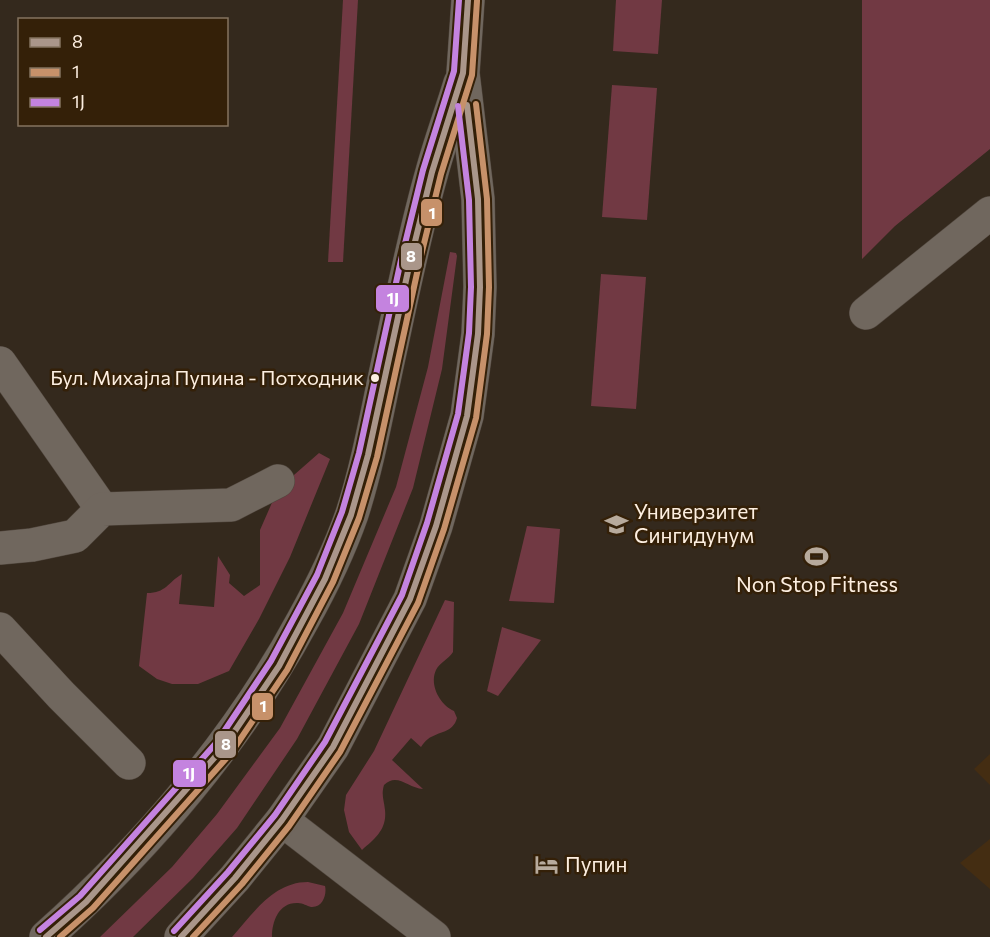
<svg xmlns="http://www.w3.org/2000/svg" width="990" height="937" font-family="Commissioner,sans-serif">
	<rect width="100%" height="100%" fill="#34291d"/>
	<g fill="#442d12">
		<path d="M990,754V785L974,769Z"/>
		<path d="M990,839V889L960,863Z"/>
	</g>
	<g fill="#713943">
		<path d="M343,0H358L343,262H328Z"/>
		<path d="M616,0H662L658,54L613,51Z"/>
		<path d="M862,0H990V149L895,226L862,259Z"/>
		<path d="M612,85L657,88L647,220L602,217Z"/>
		<path d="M450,252L456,253L457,256L442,369L413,488L359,624L297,739L237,828L193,878L133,937H100L172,867L217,814L280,728L343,613L396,487L428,367Z"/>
		<path d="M601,274L646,277L636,409L591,406Z"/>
		<path d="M319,453L330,459L290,557L259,619L229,671L198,684H172L157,679L139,666L147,593C166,593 167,583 182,574L179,604L214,607L218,556L230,575L229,583L244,596L260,585V530L278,489Z"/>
		<path d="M527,526L560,529L554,603L509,601Z"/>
		<path d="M445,600L454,602L453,652C448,660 440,662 436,670C429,685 440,705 454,711L457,718C453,733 439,731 428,739C425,741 423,744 421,747L411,738L392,760L423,789C408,788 397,772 384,785C381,795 384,800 385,810C387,829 376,838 362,850L349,832L344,810L346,795L374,751Z"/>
		<path d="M502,627L541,640L498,696L487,691Z"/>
		<path d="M308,882L325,886C327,894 323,908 311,907C307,906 303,903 298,903C279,902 272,921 272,937H232C253,914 273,882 308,882Z"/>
	</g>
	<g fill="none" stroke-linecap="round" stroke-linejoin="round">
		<defs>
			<g id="pedestrian">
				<path d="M0,363L102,509"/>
				<path d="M0,548L32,545L75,536L102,509L231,505L278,481"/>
				<path d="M0,629L61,695L129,763"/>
			</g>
			<g id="minor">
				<path d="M866,313L990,213"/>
				<path d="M282,820L434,937"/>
			</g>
			<g id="secondary">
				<path d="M46,937C147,847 239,739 303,620C322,586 339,551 352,514C370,458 379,400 392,343C404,286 416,228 432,172C440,142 451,113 460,83"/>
				<path d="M181,937L235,878L282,820L333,747L410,599L436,526L467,416L478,334L480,287L478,199L463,73L468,0"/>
			</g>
		</defs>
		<use href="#pedestrian" stroke="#50463d" stroke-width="34"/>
		<use href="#minor" stroke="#50463d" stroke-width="34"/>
		<use href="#secondary" stroke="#50463d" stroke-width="34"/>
		<use href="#pedestrian" stroke="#70675e" stroke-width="33"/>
		<use href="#minor" stroke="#70675e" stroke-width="33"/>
		<use href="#secondary" stroke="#70675e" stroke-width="33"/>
		<defs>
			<g id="bus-1">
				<path d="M46,937L86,902L224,747L279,666L325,579L351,515L368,455L410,262L432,172L463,73L468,0"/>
				<path d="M181,937L235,878L282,820L333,747L410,599L436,526L467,416L478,334L480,287L478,199L467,105"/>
			</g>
			<g id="bus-2">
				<path d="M60,937L93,908L231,753L287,670L333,582L359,518L377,457L419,264L441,174L472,75L477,1"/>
				<path d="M193,937L242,884L289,826L340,752L418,603L444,529L476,418L487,334L489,287L487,199L476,104"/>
			</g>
			<g id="bus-3">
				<path d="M40,930L80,896L217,742L271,661L317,575L342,512L359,453L401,260L423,170L454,71L459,0"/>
				<path d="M174,931L228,872L275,815L325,742L402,595L427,523L458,414L469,333L471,287L469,200L458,106"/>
			</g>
		</defs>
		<use href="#bus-1" stroke="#342008" stroke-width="10"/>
		<use href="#bus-2" stroke="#342008" stroke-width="10"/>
		<use href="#bus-3" stroke="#342008" stroke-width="10"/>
		<use href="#bus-1" stroke="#aa968a" stroke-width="6"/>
		<use href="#bus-2" stroke="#c7916a" stroke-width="6"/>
		<use href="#bus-3" stroke="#c483df" stroke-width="6"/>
	</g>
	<defs>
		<symbol id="university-bare" viewBox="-9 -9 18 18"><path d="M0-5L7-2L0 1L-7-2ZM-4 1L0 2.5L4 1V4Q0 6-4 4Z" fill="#b7aa9c" stroke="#342008" stroke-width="2.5" paint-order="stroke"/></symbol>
		<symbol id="stadium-bare" viewBox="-9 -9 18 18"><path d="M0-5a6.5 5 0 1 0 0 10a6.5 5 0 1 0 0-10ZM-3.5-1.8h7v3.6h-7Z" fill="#b7aa9c" stroke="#342008" stroke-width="2.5" paint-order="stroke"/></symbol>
		<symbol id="hotel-bare" viewBox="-9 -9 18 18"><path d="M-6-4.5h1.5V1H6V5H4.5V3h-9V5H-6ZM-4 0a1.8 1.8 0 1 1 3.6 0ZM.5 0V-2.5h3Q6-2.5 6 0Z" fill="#b7aa9c" stroke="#342008" stroke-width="2.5" paint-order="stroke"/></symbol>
	</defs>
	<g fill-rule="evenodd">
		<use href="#university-bare" x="600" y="508" width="33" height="33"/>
		<use href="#stadium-bare" x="800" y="540" width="33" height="33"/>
		<use href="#hotel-bare" x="530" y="848" width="33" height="33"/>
	</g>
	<circle fill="#fdefe1" stroke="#342008" stroke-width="2" cx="375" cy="378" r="5"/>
	<g text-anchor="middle" stroke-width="5" stroke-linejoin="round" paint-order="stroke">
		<g font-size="20" fill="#fdefe1" stroke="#342008" text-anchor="end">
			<text x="364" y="385">Бул. Михајла Пупина - Потходник</text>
		</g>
		<g font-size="21" fill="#fdefe1" stroke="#342008" text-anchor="start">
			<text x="634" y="519">Универзитет<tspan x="634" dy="24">Сингидунум</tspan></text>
			<text x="817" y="592" text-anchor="middle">Non Stop Fitness</text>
			<text x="565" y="872">Пупин</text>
		</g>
	</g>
	<g stroke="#342008" stroke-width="2">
		<rect x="420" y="198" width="23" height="29" rx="6" fill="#c7916a"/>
		<rect x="400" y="242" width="23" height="29" rx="6" fill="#aa968a"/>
		<rect x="375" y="284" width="35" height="29" rx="6" fill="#c483df"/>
		<rect x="251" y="692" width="23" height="29" rx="6" fill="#c7916a"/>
		<rect x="214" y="730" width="23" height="29" rx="6" fill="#aa968a"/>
		<rect x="172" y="759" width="35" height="29" rx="6" fill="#c483df"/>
	</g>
	<g font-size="16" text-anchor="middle" font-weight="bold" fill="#fff">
		<text x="432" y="219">1</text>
		<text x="411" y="262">8</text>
		<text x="393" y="304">1J</text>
		<text x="263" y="712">1</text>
		<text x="226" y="750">8</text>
		<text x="189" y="779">1J</text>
	</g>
	<rect x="18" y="18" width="210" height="108" fill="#342008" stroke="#84735f" stroke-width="1.5"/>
	<rect x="30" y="38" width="30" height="9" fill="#aa968a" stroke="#84735f" stroke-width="1.5"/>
	<text x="72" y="48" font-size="18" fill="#fdefe1">8</text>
	<rect x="30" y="68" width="30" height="9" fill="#c7916a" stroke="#84735f" stroke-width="1.5"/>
	<text x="72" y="78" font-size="18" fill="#fdefe1">1</text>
	<rect x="30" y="98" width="30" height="9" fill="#c483df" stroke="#84735f" stroke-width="1.5"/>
	<text x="72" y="108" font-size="18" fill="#fdefe1">1J</text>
</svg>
